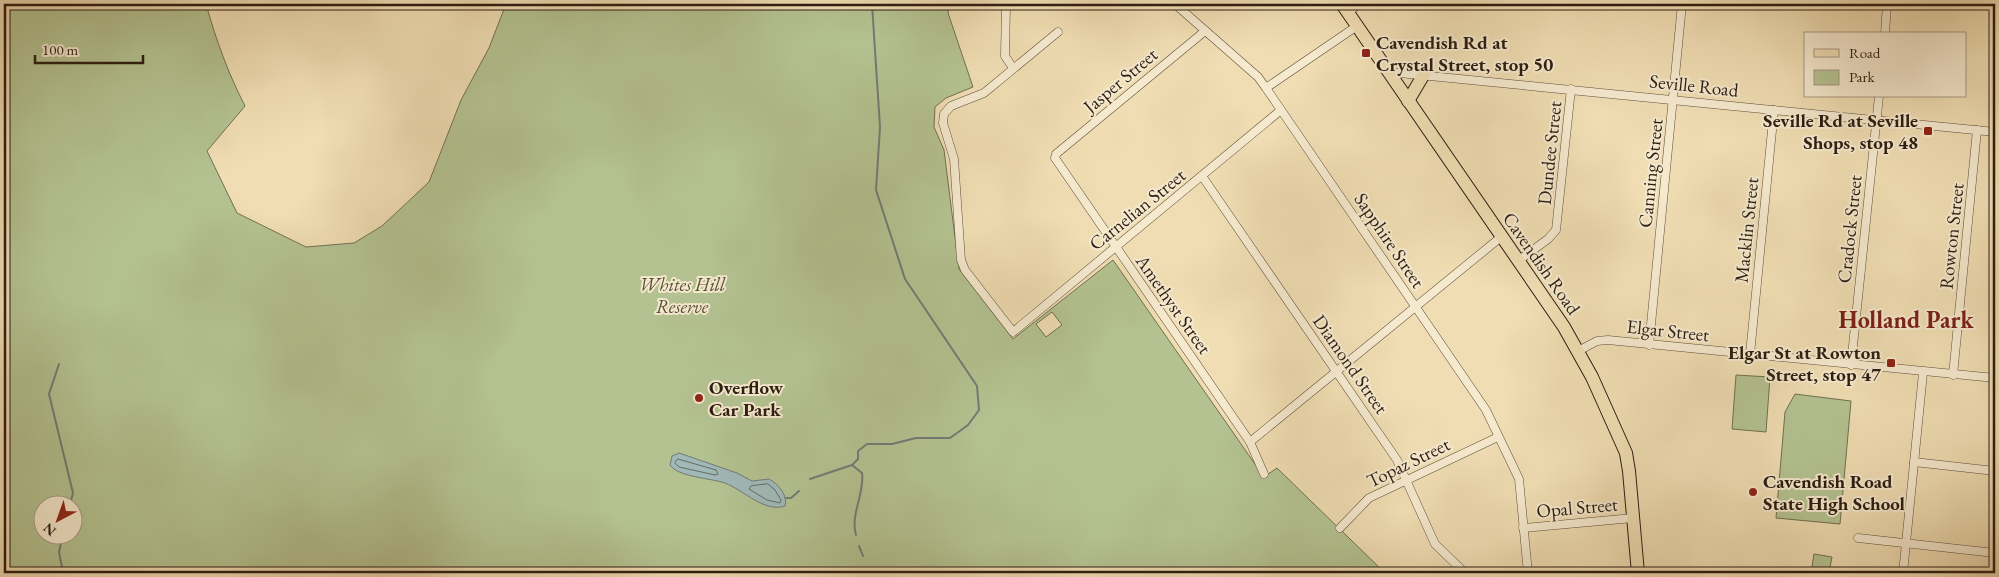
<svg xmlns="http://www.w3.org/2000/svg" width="1999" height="577" font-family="'EB Garamond',serif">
	<rect width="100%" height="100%" fill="#f0ddb3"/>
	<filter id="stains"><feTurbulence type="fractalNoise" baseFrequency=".004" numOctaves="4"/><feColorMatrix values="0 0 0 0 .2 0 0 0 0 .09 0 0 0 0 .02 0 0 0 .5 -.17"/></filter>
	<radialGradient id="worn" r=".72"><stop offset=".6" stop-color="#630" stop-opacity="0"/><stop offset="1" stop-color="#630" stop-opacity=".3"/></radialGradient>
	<g fill="#b4c291" stroke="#707052" fill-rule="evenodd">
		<path d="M4,4H206C216,40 228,73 245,106L207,151L237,213L306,247L354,243L382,226L429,182L461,100L489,48L506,4H949L948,13L973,87L946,98L935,107L934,127L944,150L959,269L1013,339L1113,260L1264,477L1277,468L1385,573H4ZM1052,312L1062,325L1046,337L1036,324ZM42,504H72V534H42Z"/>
		<path d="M1736,375L1770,377L1766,432L1732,429Z"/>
		<path d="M1795,394L1851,401L1840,524L1776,518L1785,412Z"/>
		<path d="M1814,554L1832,557L1829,573H1811Z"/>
	</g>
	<path fill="#a0b9b8" stroke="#727b76" d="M679,453L737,473L752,481L769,479C778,484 788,495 785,506C765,513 743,490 725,483C710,478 678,477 670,465L672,456Z"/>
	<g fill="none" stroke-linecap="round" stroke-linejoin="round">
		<g stroke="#666b65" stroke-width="1">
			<path d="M678,459L716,470L718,474L715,475L679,467L675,463Z"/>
			<path d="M768,484L775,490L781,500L780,503L767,500L749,489L751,486Z"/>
		</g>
		<g stroke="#727b76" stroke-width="2">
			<path d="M59,364L49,394L73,493L70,504"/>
			<path d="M852,465L862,473C865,493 850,514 856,535"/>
			<path d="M810,479L852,465L858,459V451L867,444H892L916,438H950L968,425L979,410L977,386L905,279L876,190L880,127L872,4"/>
			<path d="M786,498H791L799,491"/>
			<path d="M859,546L863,556"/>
			<path d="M63,573L59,552L63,534"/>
		</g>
		<defs>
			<g id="minor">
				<path d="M1006,4L1005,56L1013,68"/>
				<path d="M1175,4L1258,77L1266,88L1486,410L1519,479L1528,573"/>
				<path d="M1971,4L1995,6"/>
				<path d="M1348,12L1359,4"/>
				<path d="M1205,31L1056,154L1055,158L1250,442L1264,474"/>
				<path d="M1058,32L984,93L951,106L944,114L943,123L954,159L961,260L965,270L1013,332L1281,110"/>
				<path d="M1885,34L1887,4"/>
				<path d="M1389,72L1995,132"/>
				<path d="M1266,88L1357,26"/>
				<path d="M1202,176L1397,460L1435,544L1465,573"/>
				<path d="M1518,261L1548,239L1556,230L1571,89"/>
				<path d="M1649,345L1682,4"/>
				<path d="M1578,351L1597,341L1608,340L1995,378"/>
				<path d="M1750,354L1774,110"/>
				<path d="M1851,365L1879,96"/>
				<path d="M1953,375L1977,130"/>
				<path d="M1250,442L1501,237"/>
				<path d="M1914,462L1995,471"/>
				<path d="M1340,528L1369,498L1498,437"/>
				<path d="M1523,528L1633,518"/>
				<path d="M1858,538L1995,553"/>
				<path d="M1903,573L1923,373"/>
			</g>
			<g id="primary">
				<path d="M1342,4L1564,327L1592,377L1626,453L1629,471L1638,573"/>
				<path d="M1408,101L1424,74"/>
			</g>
		</defs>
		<use href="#minor" stroke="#5d4d3a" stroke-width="9"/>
		<use href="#primary" stroke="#2c1d12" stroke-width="14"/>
		<use href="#minor" stroke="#f5e9ce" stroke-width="8"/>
		<use href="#primary" stroke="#f0ddb3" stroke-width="12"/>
	</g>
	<g fill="#8f2418" stroke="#f5e9ce" stroke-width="2">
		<rect x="1361" y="48" width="10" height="10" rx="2.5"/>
		<rect x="1923" y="126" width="10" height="10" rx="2.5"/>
		<rect x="1886" y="358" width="10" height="10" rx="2.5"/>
		<circle cx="699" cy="398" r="5"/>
		<circle cx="1753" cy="492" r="5"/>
	</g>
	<g text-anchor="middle" stroke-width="4" stroke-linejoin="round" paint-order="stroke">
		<g font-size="19" font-weight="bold" fill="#2c1d12" stroke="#f5e9ce" text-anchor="start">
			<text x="1376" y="49">Cavendish Rd at<tspan x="1376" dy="22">Crystal Street, stop 50</tspan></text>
			<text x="1918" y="127" text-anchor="end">Seville Rd at Seville<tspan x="1918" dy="22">Shops, stop 48</tspan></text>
			<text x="1881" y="359" text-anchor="end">Elgar St at Rowton<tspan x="1881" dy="22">Street, stop 47</tspan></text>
			<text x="709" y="394">Overflow<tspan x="709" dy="22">Car Park</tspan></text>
			<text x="1763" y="488">Cavendish Road<tspan x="1763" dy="22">State High School</tspan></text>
		</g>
		<g font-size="19" fill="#2c1d12" stroke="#f5e9ce">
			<text transform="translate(1120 80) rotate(-40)" y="7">Jasper Street</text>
			<text transform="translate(1694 85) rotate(6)" y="7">Seville Road</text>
			<text transform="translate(1549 153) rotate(-84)" y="7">Dundee Street</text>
			<text transform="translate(1650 173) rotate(-84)" y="7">Canning Street</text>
			<text transform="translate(1137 209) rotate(-39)" y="7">Carnelian Street</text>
			<text transform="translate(1849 229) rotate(-84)" y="7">Cradock Street</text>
			<text transform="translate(1746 230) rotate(-84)" y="7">Macklin Street</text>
			<text transform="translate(1951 236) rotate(-84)" y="7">Rowton Street</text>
			<text transform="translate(1390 240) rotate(56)" y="7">Sapphire Street</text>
			<text transform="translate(1542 263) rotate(55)" y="7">Cavendish Road</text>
			<text transform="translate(1174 304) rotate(55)" y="7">Amethyst Street</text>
			<text transform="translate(1668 330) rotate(6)" y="7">Elgar Street</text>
			<text transform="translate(1351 364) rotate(55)" y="7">Diamond Street</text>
			<text transform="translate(1408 462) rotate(-26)" y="7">Topaz Street</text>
			<text transform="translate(1577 507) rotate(-5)" y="7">Opal Street</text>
		</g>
		<g font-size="19" font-style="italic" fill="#554f38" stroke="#f5e9ce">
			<text x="682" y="291">Whites Hill<tspan x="682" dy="22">Reserve</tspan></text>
		</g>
		<g font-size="24" font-weight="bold" fill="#7a1f14" stroke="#f5e9ce">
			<text x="1906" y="328">Holland Park</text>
		</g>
	</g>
	<rect width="1999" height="577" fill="none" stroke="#f0ddb3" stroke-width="20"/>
	<rect x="5" y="5" width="1989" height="567" fill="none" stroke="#2c1d12" stroke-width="2.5"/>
	<rect x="10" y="10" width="1979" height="557" fill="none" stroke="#2c1d12"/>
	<rect x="1804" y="32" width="162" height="65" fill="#f5e9ce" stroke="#a59783"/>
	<rect x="1814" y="49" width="25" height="8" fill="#f0ddb3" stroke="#a59783"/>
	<text x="1849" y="58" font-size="15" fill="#2c1d12">Road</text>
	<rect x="1814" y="70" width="25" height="15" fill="#b4c291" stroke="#a59783"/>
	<text x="1849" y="82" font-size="15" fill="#2c1d12">Park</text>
	<g transform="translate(58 520) rotate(221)"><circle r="24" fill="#f5e9ce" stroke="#a59783"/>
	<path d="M0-4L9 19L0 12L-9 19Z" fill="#8f2418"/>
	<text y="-8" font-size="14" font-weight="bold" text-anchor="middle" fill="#2c1d12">N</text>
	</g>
	<path d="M35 55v8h108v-8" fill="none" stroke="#2c1d12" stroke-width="2.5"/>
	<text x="42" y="55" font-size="15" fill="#2c1d12" stroke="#f5e9ce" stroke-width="4" paint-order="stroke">100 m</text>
	<rect width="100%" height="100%" filter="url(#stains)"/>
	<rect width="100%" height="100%" fill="url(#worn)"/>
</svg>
